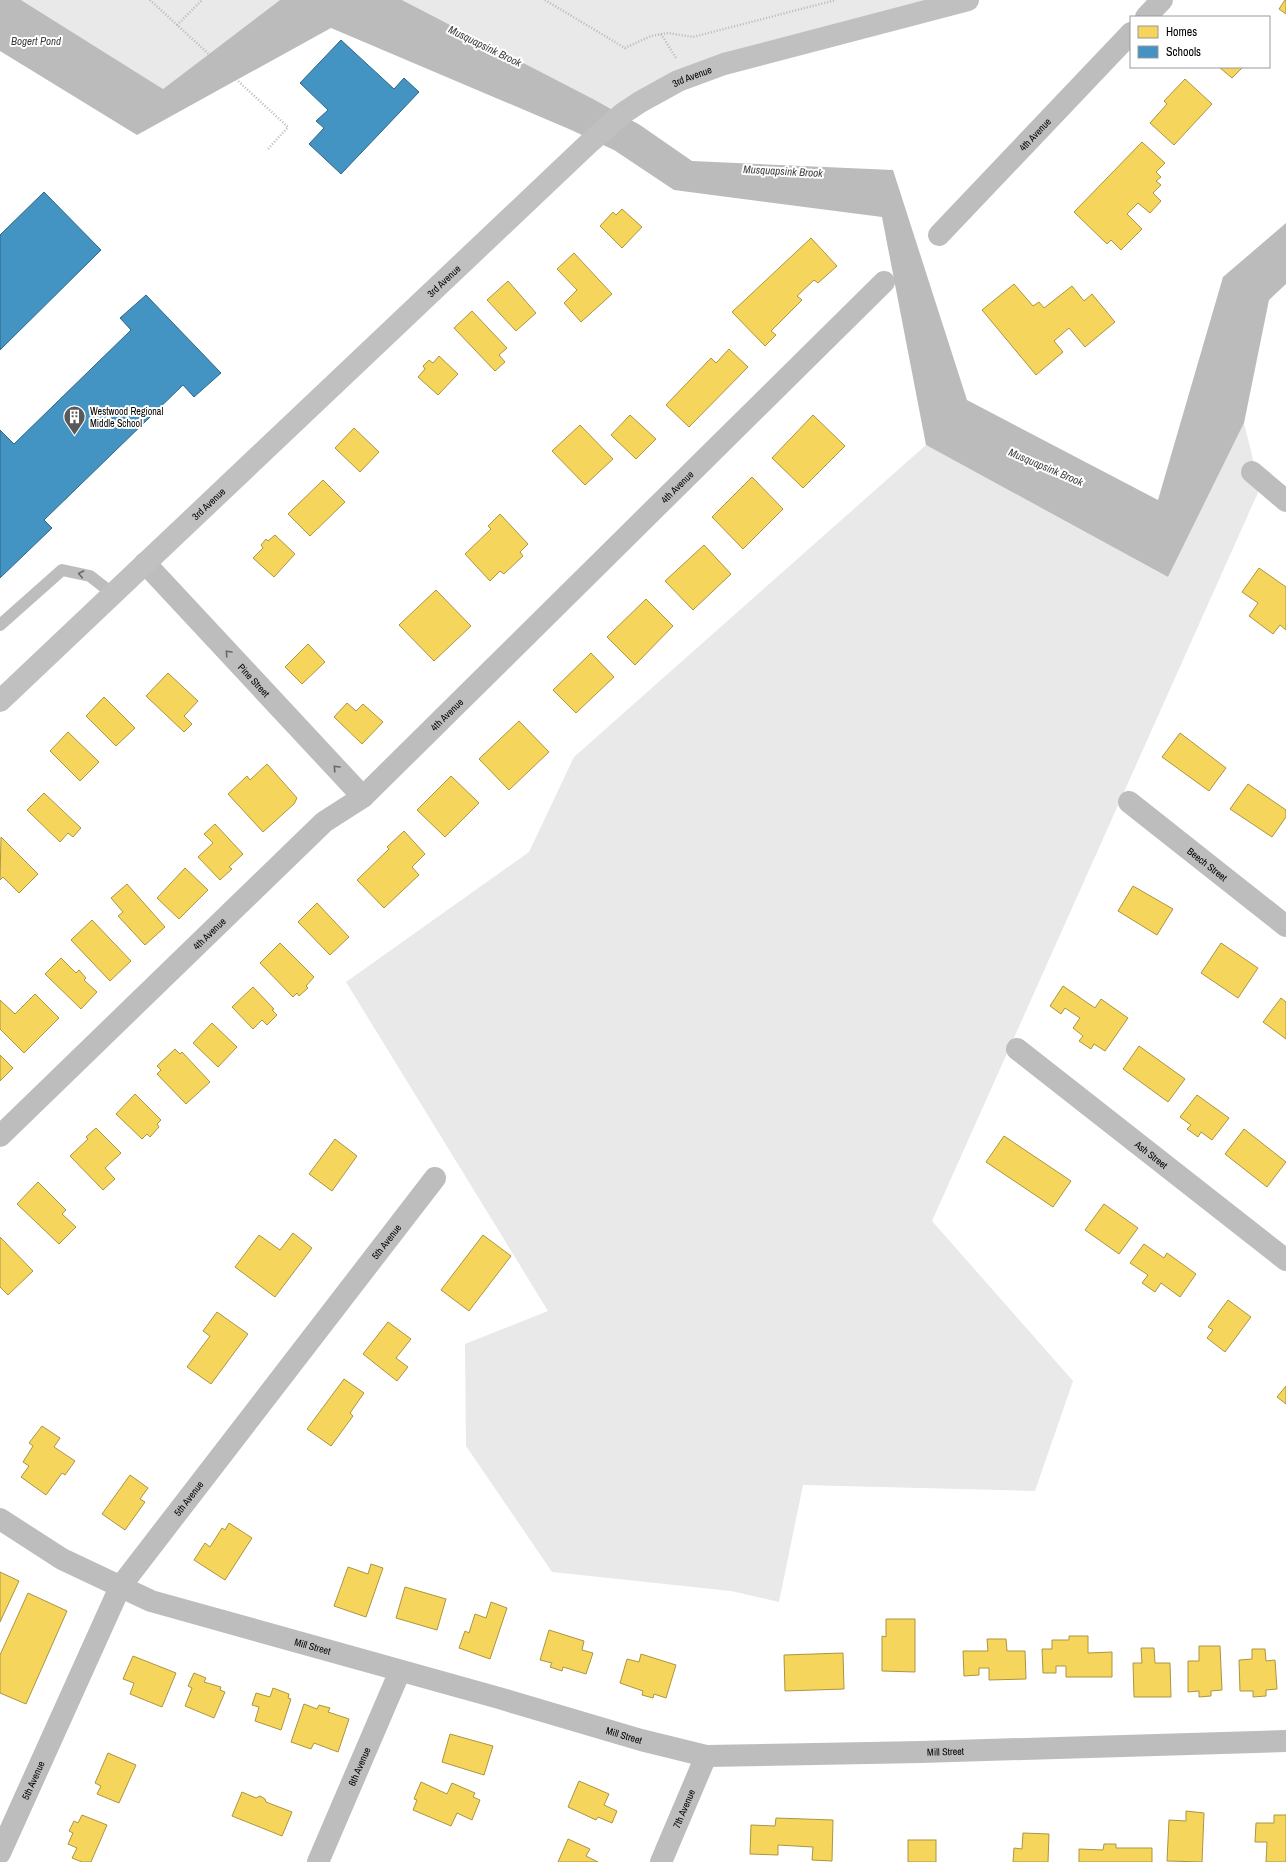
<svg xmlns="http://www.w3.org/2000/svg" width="1286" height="1862" font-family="'Archivo Narrow',sans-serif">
	<rect width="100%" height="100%" fill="#fff"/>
	<g fill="#e9e9e9">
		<path d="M21,0H280L163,89Z"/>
		<path d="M402,0H968L724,64L622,114Z"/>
		<path d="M1244,423L1260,488L932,1221L1073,1381L1035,1491L803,1485L779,1602L731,1591L552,1572L466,1446L465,1344L548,1311L346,982L529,852L574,757L926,445L1168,577Z"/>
	</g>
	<path fill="#bbb" d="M0,0H21L163,89L280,0H402L595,100L640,125L692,161L893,170L967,400L1158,500L1223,277L1286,223V284L1269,300L1244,423L1168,577L926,445L882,217L674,190L614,150L569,129L331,28L137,135L0,51Z"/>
	<g fill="#f6d55c" stroke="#ac9540">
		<path d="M1285,0H1286V14L1279,9Z"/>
		<path d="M1219,67H1243L1232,78Z"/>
		<path d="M1185,79L1212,104L1174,145L1150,123L1167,104L1164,101Z"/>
		<path d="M1142,142L1165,163L1156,172L1161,177L1156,181L1161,185L1153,193L1161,201L1150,213L1138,203L1127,214L1142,229L1121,250L1111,240L1107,244L1074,212Z"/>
		<path d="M622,209L642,227L622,248L600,226L613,212L616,215Z"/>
		<path d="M811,238L837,266L818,283L814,280L797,296L802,300L771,331L776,335L765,346L732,312Z"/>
		<path d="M574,253L612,294L581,322L564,303L577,290L557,269Z"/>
		<path d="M508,281L536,313L516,331L487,300Z"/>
		<path d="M1014,284L1033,306L1039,302L1044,308L1072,286L1084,301L1092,294L1115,322L1085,347L1069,328L1054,341L1063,352L1036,375L982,310Z"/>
		<path d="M472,311L507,348L499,355L505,362L495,371L454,328Z"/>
		<path d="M729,349L748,367L689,427L666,405L711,358L716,363Z"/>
		<path d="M439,356L458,374L438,395L418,377L425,369L423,366L429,360L433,363Z"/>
		<path d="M630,415L656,439L636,459L611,435Z"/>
		<path d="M813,415L845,446L803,488L772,458Z"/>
		<path d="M580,425L613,459L585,485L552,451Z"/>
		<path d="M354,428L379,452L360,472L335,448Z"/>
		<path d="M752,477L783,509L743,549L712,517Z"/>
		<path d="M323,480L345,502L310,536L288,514Z"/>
		<path d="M500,514L528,544L520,552L523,556L504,574L500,571L490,581L465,554L491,529L488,526Z"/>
		<path d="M275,535L295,554L274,577L253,558L263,548L261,545L266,539L268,541Z"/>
		<path d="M704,545L731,574L693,610L665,581Z"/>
		<path d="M1259,568L1286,587V630L1280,625L1273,634L1249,616L1258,603L1242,592Z"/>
		<path d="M436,590L471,626L434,661L399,625Z"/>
		<path d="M646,599L673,626L635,665L607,637Z"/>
		<path d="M308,644L325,662L302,684L285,667Z"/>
		<path d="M591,653L614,677L576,713L553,690Z"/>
		<path d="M168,673L198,701L184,716L192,724L184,732L146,696Z"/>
		<path d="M104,697L135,728L116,746L86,716Z"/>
		<path d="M347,703L356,711L363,704L383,722L362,744L334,717Z"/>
		<path d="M519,721L549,752L509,790L479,759Z"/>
		<path d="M68,732L99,762L80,781L50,751Z"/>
		<path d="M1180,733L1226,768L1209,791L1162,757Z"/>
		<path d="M267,764L297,798L294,804L263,832L228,794L247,776L250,780Z"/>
		<path d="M451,776L479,803L445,837L417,810Z"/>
		<path d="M1248,784L1286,810V817L1272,837L1230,809Z"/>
		<path d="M44,793L81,828L73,837L68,833L60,842L27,810Z"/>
		<path d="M215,824L243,854L229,867L232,869L220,880L198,857L213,843L204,834Z"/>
		<path d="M404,831L425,854L412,867L419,875L384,908L357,880L389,849L387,847Z"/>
		<path d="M1,837L38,874L19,893L3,877L0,880Z"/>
		<path d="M185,868L208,890L179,919L157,898Z"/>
		<path d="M127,884L165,927L145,945L118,916L123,912L111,898Z"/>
		<path d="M1133,886L1173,909L1157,935L1118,911Z"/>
		<path d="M317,903L349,937L330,955L298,922Z"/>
		<path d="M92,920L131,961L110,981L71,940Z"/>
		<path d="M280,943L314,977L306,986L308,988L299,996L297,993L293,997L260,963Z"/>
		<path d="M1221,943L1258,968L1238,998L1201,973Z"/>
		<path d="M61,958L76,973L79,970L86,978L84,980L97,992L81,1009L45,974Z"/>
		<path d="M1063,986L1095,1008L1101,999L1128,1018L1105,1051L1094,1044L1091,1049L1079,1041L1083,1036L1073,1028L1080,1018L1065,1008L1061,1014L1050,1006Z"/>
		<path d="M253,987L274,1009L272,1010L277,1015L267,1025L262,1020L253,1029L232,1007Z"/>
		<path d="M35,994L59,1018L24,1053L0,1029V1000L15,1014Z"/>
		<path d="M1281,998L1286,1002V1039L1263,1022Z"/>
		<path d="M212,1023L237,1047L218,1067L193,1043Z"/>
		<path d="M1139,1046L1185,1079L1168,1102L1123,1069Z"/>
		<path d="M175,1049L180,1054L182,1052L210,1082L186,1104L157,1074L161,1070L157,1066Z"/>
		<path d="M0,1055L13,1068L0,1081Z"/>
		<path d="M135,1094L161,1120L157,1124L159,1127L150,1137L147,1134L142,1139L116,1114Z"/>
		<path d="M1197,1095L1229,1118L1212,1140L1201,1132L1198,1137L1187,1129L1191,1125L1180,1117Z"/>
		<path d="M96,1128L121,1153L105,1168L115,1179L103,1190L70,1156L88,1139L86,1137Z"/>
		<path d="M1244,1129L1286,1162L1267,1187L1225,1154Z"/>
		<path d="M1004,1136L1071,1181L1053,1207L986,1162Z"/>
		<path d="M335,1139L357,1156L332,1191L309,1174Z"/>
		<path d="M38,1182L66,1210L62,1214L76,1227L59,1244L17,1204Z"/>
		<path d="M1104,1204L1138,1228L1119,1254L1085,1230Z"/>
		<path d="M293,1233L312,1248L275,1297L235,1267L259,1235L280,1250Z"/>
		<path d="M483,1235L511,1256L469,1311L441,1290Z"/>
		<path d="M0,1237L33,1271L8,1295L0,1287Z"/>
		<path d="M1144,1244L1164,1258L1167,1253L1196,1274L1180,1297L1161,1283L1155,1292L1142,1283L1148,1275L1130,1263Z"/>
		<path d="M1228,1300L1251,1317L1225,1352L1207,1338L1213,1330L1208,1327Z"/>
		<path d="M217,1312L248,1334L211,1384L187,1367L210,1336L203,1331Z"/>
		<path d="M388,1322L411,1339L396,1358L408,1367L397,1381L363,1354Z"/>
		<path d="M344,1379L364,1393L350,1413L353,1416L331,1446L307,1429Z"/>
		<path d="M1286,1386V1404L1277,1397Z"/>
		<path d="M42,1426L60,1438L54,1447L75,1461L65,1475L62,1473L46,1495L21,1477L29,1466L23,1462L33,1446L29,1443Z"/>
		<path d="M130,1475L148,1488L140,1499L145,1502L125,1530L102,1514Z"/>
		<path d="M229,1523L252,1538L225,1580L194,1560L205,1543L210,1547L222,1528L225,1530Z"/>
		<path d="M371,1564L383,1568L366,1617L334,1606L348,1567L368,1574Z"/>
		<path d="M0,1572L19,1581L0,1622Z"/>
		<path d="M405,1587L446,1599L437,1630L396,1618Z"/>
		<path d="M28,1593L67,1611L26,1704L0,1693V1655Z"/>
		<path d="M491,1602L507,1608L490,1659L459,1648L465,1631L469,1633L475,1614L486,1618Z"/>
		<path d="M886,1619H915V1672L882,1671V1636L886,1637Z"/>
		<path d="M549,1630L584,1641L582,1650L593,1653L586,1674L563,1667L562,1671L550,1667L552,1663L540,1660Z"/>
		<path d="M1069,1636H1088V1653L1112,1652V1677H1066V1666H1056V1673H1043L1042,1649H1052V1640H1069Z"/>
		<path d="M987,1639H1006L1007,1651H1025L1026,1679L989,1680V1668H979V1675L964,1676L963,1651H988Z"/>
		<path d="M1199,1646H1220L1222,1690L1211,1691V1696L1199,1697V1691L1188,1692V1661H1199Z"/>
		<path d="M1141,1648H1154L1155,1663H1170L1171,1697H1134L1133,1663H1142Z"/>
		<path d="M1252,1649H1265L1266,1661L1275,1660L1277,1689L1266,1690V1696L1253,1697V1691H1240L1239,1660L1252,1659Z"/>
		<path d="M843,1653L844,1689L785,1691L784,1655Z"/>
		<path d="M641,1654L676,1665L666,1698L654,1694L653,1698L642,1695L643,1691L620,1683L627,1659L639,1662Z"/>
		<path d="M133,1656L176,1673L162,1707L130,1694L134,1683L123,1679Z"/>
		<path d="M194,1673L206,1678L204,1682L221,1687L220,1690L225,1692L214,1718L185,1706L192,1688L188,1686Z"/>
		<path d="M273,1688L289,1694L288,1698L291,1699L281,1730L255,1721L259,1707L252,1705L256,1693L270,1697Z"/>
		<path d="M304,1704L317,1709L319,1705L330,1708L328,1712L349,1719L338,1752L314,1743L311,1749L291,1742Z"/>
		<path d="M450,1734L493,1746L484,1775L442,1762Z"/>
		<path d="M108,1753L136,1765L119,1803L97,1794L101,1786L95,1783Z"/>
		<path d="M579,1781L609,1794L604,1805L617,1811L612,1823L598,1817L596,1820L568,1807Z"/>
		<path d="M421,1782L447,1794L452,1783L475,1793L473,1797L480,1800L472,1820L457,1813L451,1826L413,1810L417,1800L414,1799Z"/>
		<path d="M242,1792L256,1798L260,1796L265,1799L266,1802L292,1812L282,1836L232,1816Z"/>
		<path d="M1186,1811L1204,1813L1202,1862L1167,1861L1169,1820L1186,1821Z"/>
		<path d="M82,1815L107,1825L91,1862H82L72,1858L77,1848L68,1844L73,1833L69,1831L74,1821L78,1823Z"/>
		<path d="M1274,1815H1286V1862H1266L1267,1842H1255L1256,1823H1274Z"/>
		<path d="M776,1818L833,1820L832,1861L812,1860L813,1847L778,1845V1855L750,1854L751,1825L775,1826Z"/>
		<path d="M1023,1833L1049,1834L1048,1862H1013L1014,1848L1022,1849Z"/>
		<path d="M568,1839L590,1849L586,1856L598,1862H558Z"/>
		<rect x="908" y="1840" width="28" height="22"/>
		<path d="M1104,1844H1116V1848H1152V1862H1079V1849L1103,1850Z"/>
	</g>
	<g fill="#4393c3" stroke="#2f6788">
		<path d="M341,40L394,89L404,78L419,92L341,174L309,144L324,128L316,121L328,110L300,83Z"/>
		<path d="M44,192L101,250L0,350V235Z"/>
		<path d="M146,295L221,373L194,397L183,385L44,520L52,528L0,578V430L14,444L131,330L120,318Z"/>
	</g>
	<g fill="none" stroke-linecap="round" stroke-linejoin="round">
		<g stroke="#b8b8b8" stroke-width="2.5" stroke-dasharray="1 2" stroke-linecap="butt">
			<path d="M150,0L288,127L268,149"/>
			<path d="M545,0L625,48L651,36L668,33L693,37L836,0"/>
			<path d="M177,25L202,0"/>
			<path d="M661,34L676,58"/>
		</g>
		<path stroke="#bdbdbd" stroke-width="12" d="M0,625L62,570L90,576L113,594"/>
		<g stroke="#bdbdbd" stroke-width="22">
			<path d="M1146,17L1162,0"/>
			<path id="s1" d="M939,235L1131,33"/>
			<path d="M1252,472L1286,501"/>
			<path id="s2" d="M145,563L363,797"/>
			<path id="s3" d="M1129,802L1286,926"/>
			<path id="s4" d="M1017,1049L1286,1260"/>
			<path id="s5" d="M0,1136L324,822L363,797L884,282"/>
			<path id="s6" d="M0,1519L62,1559L151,1601L499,1698L641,1740L706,1756L921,1752L1286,1741"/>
			<path id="s7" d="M0,1853L120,1587L435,1178"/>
			<path id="s8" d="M318,1862L400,1671"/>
			<path id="s9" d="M661,1862L706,1756"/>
		</g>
		<path stroke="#c0c0c0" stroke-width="22" id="s10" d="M0,701L588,144L622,114L640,102L678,81L724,64L968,0"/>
	</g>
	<defs><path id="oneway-chevron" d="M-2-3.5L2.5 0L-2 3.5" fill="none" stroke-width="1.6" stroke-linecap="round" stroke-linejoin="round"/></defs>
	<g stroke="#686868">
		<use href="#oneway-chevron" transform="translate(81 574) rotate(-169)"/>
		<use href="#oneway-chevron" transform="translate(228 653) rotate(-133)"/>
		<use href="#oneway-chevron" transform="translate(336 768) rotate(-133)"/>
	</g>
	<defs>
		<symbol id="building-pin" viewBox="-11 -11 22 30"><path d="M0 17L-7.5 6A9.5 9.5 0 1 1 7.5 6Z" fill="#595959" stroke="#fff"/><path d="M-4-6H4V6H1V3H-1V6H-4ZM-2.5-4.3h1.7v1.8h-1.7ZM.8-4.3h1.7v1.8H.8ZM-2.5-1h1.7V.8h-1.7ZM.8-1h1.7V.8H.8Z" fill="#fff"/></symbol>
	</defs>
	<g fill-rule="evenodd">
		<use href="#building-pin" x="62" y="404" width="25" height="34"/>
	</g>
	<g text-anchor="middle" stroke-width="4" stroke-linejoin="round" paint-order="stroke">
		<g font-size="10" fill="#000" stroke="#fff">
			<text dy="4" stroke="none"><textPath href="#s10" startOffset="935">3rd Avenue</textPath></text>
			<text dy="4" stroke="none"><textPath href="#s1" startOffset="139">4th Avenue</textPath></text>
			<text dy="4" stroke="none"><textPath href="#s10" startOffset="611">3rd Avenue</textPath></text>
			<text dy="4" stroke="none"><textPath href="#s5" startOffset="939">4th Avenue</textPath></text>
			<text dy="4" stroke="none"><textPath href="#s10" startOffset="287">3rd Avenue</textPath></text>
			<text dy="4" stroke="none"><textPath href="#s2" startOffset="160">Pine Street</textPath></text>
			<text dy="4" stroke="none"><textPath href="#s5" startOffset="615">4th Avenue</textPath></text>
			<text dy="4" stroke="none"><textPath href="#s3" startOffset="100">Beech Street</textPath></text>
			<text dy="4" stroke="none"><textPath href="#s5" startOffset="291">4th Avenue</textPath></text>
			<text dy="4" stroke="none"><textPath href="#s4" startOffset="171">Ash Street</textPath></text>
			<text dy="4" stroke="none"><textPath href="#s7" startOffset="728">5th Avenue</textPath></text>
			<text dy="4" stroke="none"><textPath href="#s7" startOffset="404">5th Avenue</textPath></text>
			<text dy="4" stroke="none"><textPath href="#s6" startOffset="340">Mill Street</textPath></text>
			<text dy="4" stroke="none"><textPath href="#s6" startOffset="664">Mill Street</textPath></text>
			<text dy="4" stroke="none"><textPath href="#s6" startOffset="988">Mill Street</textPath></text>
			<text dy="4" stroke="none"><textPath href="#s8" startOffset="104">6th Avenue</textPath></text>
			<text dy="4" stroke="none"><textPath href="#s7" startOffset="80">5th Avenue</textPath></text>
			<text dy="4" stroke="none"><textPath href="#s9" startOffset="58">7th Avenue</textPath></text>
		</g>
		<g font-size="10" fill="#000" stroke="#fff" text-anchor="start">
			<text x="90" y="415">Westwood Regional<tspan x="90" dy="12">Middle School</tspan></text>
		</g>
		<g font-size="11" font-style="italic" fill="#3f3f3f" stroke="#fff">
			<text x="36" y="45">Bogert Pond</text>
			<text transform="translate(485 46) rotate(26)" y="4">Musquapsink Brook</text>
			<text transform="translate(783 171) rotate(3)" y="4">Musquapsink Brook</text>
			<text transform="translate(1046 467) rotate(23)" y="4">Musquapsink Brook</text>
		</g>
	</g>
	<rect x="1130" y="16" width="140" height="52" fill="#ffffff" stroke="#999999"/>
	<rect x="1138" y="26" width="20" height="12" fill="#f6d55c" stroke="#999999"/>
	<text x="1166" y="36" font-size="12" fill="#000000">Homes</text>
	<rect x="1138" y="46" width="20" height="12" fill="#4393c3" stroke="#999999"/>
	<text x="1166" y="56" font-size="12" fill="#000000">Schools</text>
</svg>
